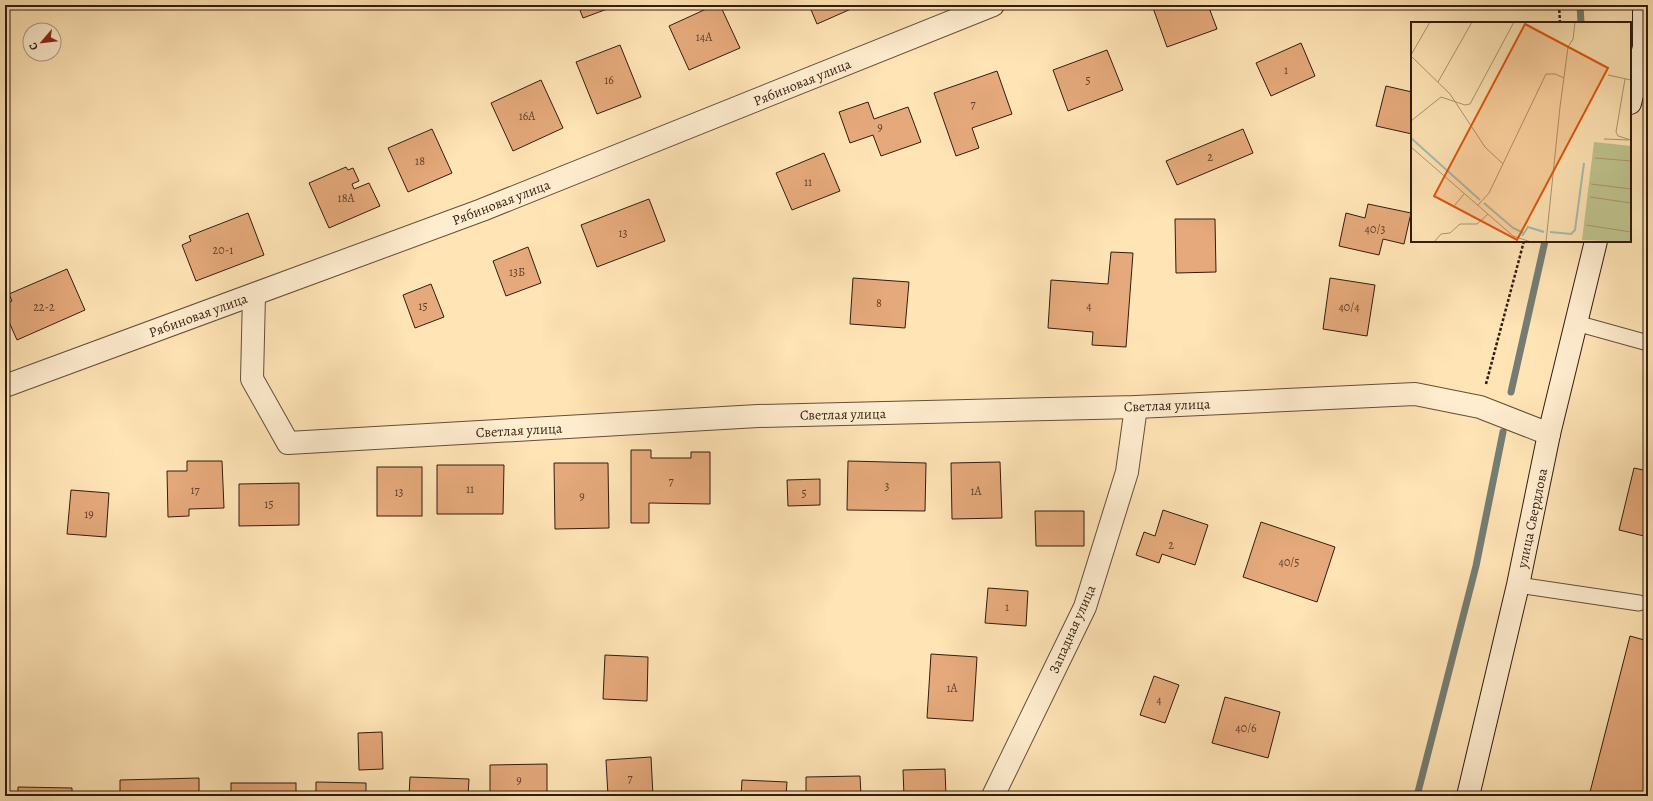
<svg xmlns="http://www.w3.org/2000/svg" width="1653" height="801" font-family="Alegreya,serif">
	<rect width="100%" height="100%" fill="#ffe4b5"/>
	<filter id="stains"><feTurbulence type="fractalNoise" baseFrequency=".005" numOctaves="4"/><feColorMatrix values="0 0 0 0 .2 0 0 0 0 .09 0 0 0 0 .02 0 0 0 .5 -.17"/></filter>
	<radialGradient id="worn" r=".72"><stop offset=".6" stop-color="#630" stop-opacity="0"/><stop offset="1" stop-color="#630" stop-opacity=".3"/></radialGradient>
	<g fill="none" stroke-linecap="round" stroke-linejoin="round">
		<g stroke="#757d73" stroke-width="7">
			<path d="M1580,5L1581,23"/>
			<path d="M1511,392L1545,241"/>
			<path d="M1417,796L1476,566L1503,432"/>
		</g>
	</g>
	<g fill="#e5a97b" stroke="#321c10">
		<path d="M578,5H609L610,8L583,18Z"/>
		<path d="M715,5H720L740,48L689,70L669,26Z"/>
		<path d="M809,5H849L851,9L817,24Z"/>
		<path d="M1152,5H1208L1217,29L1167,47Z"/>
		<path d="M1301,43L1315,76L1271,96L1256,63Z"/>
		<path d="M620,45L641,97L597,114L576,62Z"/>
		<path d="M1107,50L1123,90L1068,111L1053,70Z"/>
		<path d="M997,71L1012,114L972,128L979,148L956,156L934,93Z"/>
		<path d="M541,80L563,128L513,151L491,103Z"/>
		<path d="M1386,86L1412,92V134L1376,126Z"/>
		<path d="M868,102L874,119L908,107L921,142L881,156L873,135L850,143L839,112Z"/>
		<path d="M432,129L452,173L408,192L388,148Z"/>
		<path d="M1243,129L1253,153L1177,185L1166,161Z"/>
		<path d="M824,153L840,191L792,210L776,173Z"/>
		<path d="M346,167L348,170L353,168L359,181L352,184L354,189L369,183L380,206L329,228L309,183Z"/>
		<path d="M649,199L665,241L597,267L581,225Z"/>
		<path d="M1368,204L1411,213L1404,244L1383,239L1379,255L1339,246L1346,213L1365,218Z"/>
		<path d="M248,213L264,255L196,281L182,245L191,241L189,236Z"/>
		<path d="M1175,219H1215L1216,272L1176,273Z"/>
		<path d="M528,247L541,283L506,296L493,261Z"/>
		<path d="M1111,252L1133,253L1126,347L1092,345L1093,332L1048,328L1051,280L1108,284Z"/>
		<path d="M67,269L85,310L17,340L5,313V304L12,301L9,294Z"/>
		<path d="M853,278L909,282L905,328L850,324Z"/>
		<path d="M1330,278L1375,285L1367,336L1323,329Z"/>
		<path d="M431,284L444,317L415,328L403,295Z"/>
		<path d="M631,450H651V458H691V452H710V504L649,503V523H631Z"/>
		<path d="M187,461H222L224,508L189,509V516L168,517L167,471H187Z"/>
		<path d="M848,461L926,463L925,511L847,510Z"/>
		<path d="M1000,462L1002,518L952,519L951,463Z"/>
		<path d="M554,463H608L609,528L555,529Z"/>
		<path d="M437,465H504L503,514H437Z"/>
		<rect x="377" y="467" width="45" height="49"/>
		<path d="M1634,468L1648,471V537L1619,530Z"/>
		<path d="M820,479V505L788,506L787,480Z"/>
		<path d="M299,483V525L239,526V484Z"/>
		<path d="M71,490L109,493L106,537L67,534Z"/>
		<path d="M1163,510L1208,525L1195,565L1162,554L1159,563L1136,555L1144,532L1155,536Z"/>
		<path d="M1035,511H1084V546H1036Z"/>
		<path d="M1261,522L1335,547L1317,602L1243,577Z"/>
		<path d="M988,588L1028,591L1026,626L985,623Z"/>
		<path d="M1630,636L1648,641V796H1589Z"/>
		<path d="M931,654L977,657L973,721L927,718Z"/>
		<path d="M605,655L648,657L647,701L603,699Z"/>
		<path d="M1154,676L1179,685L1165,723L1140,715Z"/>
		<path d="M1225,697L1280,712L1268,758L1212,743Z"/>
		<path d="M382,732L383,769L359,770L358,733Z"/>
		<path d="M651,757L653,796H608L606,760Z"/>
		<path d="M547,764V796H490V765Z"/>
		<path d="M945,769L946,796H904L903,770Z"/>
		<path d="M860,776L861,796H806V777Z"/>
		<path d="M410,777L469,779L468,796H409Z"/>
		<path d="M199,778V796H120V780Z"/>
		<path d="M742,780L787,782L786,796H741Z"/>
		<path d="M316,782L366,783V796H316Z"/>
		<rect x="231" y="783" width="65" height="13"/>
		<path d="M18,787L72,788V796H18Z"/>
	</g>
	<g fill="none" stroke-linecap="round" stroke-linejoin="round">
		<defs>
			<g id="lane">
				<path d="M1576,323L1648,343"/>
				<path d="M1518,585L1639,603"/>
			</g>
			<g id="street">
				<path d="M254,295L252,379L288,443L758,416L1136,407L1415,394L1480,407L1549,434"/>
				<path d="M5,386L482,210L993,5"/>
				<path d="M993,796L1085,607L1127,472L1136,407"/>
			</g>
			<g id="secondary">
				<path d="M1630,103L1644,47V5"/>
				<path d="M1468,796L1518,585L1549,434L1596,241"/>
			</g>
		</defs>
		<use href="#lane" stroke="#654e39" stroke-width="17"/>
		<use href="#street" stroke="#654e39" stroke-width="24"/>
		<use href="#secondary" stroke="#321c10" stroke-width="24"/>
		<g stroke="#321c10" stroke-width="2.5" stroke-dasharray="3 2" stroke-linecap="butt">
			<path d="M1559,5L1560,23"/>
			<path d="M1486,384L1524,241"/>
		</g>
		<use href="#lane" stroke="#ffedcf" stroke-width="15"/>
		<use href="#street" stroke="#ffedcf" stroke-width="22"/>
		<use href="#secondary" stroke="#ffedcf" stroke-width="22"/>
	</g>
	<g text-anchor="middle" stroke-width="4" stroke-linejoin="round" paint-order="stroke">
		<g font-size="12" fill="#5f3f2b">
			<text x="704" y="41">14А</text>
			<text x="1286" y="74">1</text>
			<text x="609" y="84">16</text>
			<text x="1088" y="84">5</text>
			<text x="973" y="108">7</text>
			<text x="527" y="120">16А</text>
			<text x="880" y="131">9</text>
			<text x="1210" y="161">2</text>
			<text x="420" y="165">18</text>
			<text x="808" y="186">11</text>
			<text x="346" y="202">18А</text>
			<text x="1375" y="233">40/3</text>
			<text x="623" y="237">13</text>
			<text x="223" y="254">20-1</text>
			<text x="517" y="276">13Б</text>
			<text x="879" y="307">8</text>
			<text x="423" y="310">15</text>
			<text x="1089" y="310">4</text>
			<text x="44" y="311">22-2</text>
			<text x="1349" y="311">40/4</text>
			<text x="671" y="485">7</text>
			<text x="887" y="490">3</text>
			<text x="470" y="493">11</text>
			<text x="195" y="494">17</text>
			<text x="976" y="495">1А</text>
			<text x="399" y="496">13</text>
			<text x="804" y="497">5</text>
			<text x="582" y="500">9</text>
			<text x="269" y="508">15</text>
			<text x="89" y="518">19</text>
			<text x="1171" y="549">2</text>
			<text x="1289" y="566">40/5</text>
			<text x="1007" y="611">1</text>
			<text x="952" y="692">1А</text>
			<text x="1159" y="704">4</text>
			<text x="1246" y="732">40/6</text>
			<text x="630" y="782">7</text>
			<text x="519" y="784">9</text>
		</g>
		<g font-size="14" fill="#321c10" stroke="#ffedcf">
			<text transform="translate(802 82) rotate(-22)" y="5">Рябиновая улица</text>
			<text transform="translate(501 202) rotate(-21)" y="5">Рябиновая улица</text>
			<text transform="translate(198 315) rotate(-20)" y="5">Рябиновая улица</text>
			<text transform="translate(1167 405) rotate(-2)" y="5">Светлая улица</text>
			<text transform="translate(843 414) rotate(-1)" y="5">Светлая улица</text>
			<text transform="translate(519 430) rotate(-3)" y="5">Светлая улица</text>
			<text transform="translate(1532 518) rotate(-78)" y="5">улица Свердлова</text>
			<text transform="translate(1072 629) rotate(-66)" y="5">Западная улица</text>
		</g>
	</g>
	<g transform="translate(1411 22)">
		<rect width="220" height="220" fill="#ffe4b5"/>
		<path d="M183,120L220,124V220L171,218Z" fill="#bfc48e"/>
		<path fill="none" stroke="#a2bdb5" stroke-width="2" d="M0,116L69,178M73,181L102,206L113,211L111,214M139,210L160,212L164,208L173,141M113,211L117,205L133,210"/>
		<path fill="none" stroke="#ad9473" stroke-width="1" d="M0,33L19,0M0,34L39,72L74,125L92,142M197,53L220,58M214,57L205,110L207,114L220,118M27,60L61,0M0,99L30,75L54,83L59,82L103,0M193,117L218,118M0,125L102,214L120,220M184,136L220,139M180,162L220,167M179,175L220,181M44,183L53,172M67,183L78,171L135,52H144L153,56M175,203L220,210M23,220L30,212L39,211L49,202H66L77,192M135,220L149,85L157,25L162,17L164,0"/>
		<path fill="#df560c" fill-opacity="0.15" stroke="#df560c" stroke-width="2" d="M114,2L197,46L106,218L23,174Z"/>
		<rect width="220" height="220" fill="none" stroke="#321c10" stroke-width="2"/>
	</g>
	<rect width="1653" height="801" fill="none" stroke="#ffe4b5" stroke-width="20"/>
	<rect x="6" y="6" width="1641" height="789" fill="none" stroke="#321c10" stroke-width="2"/>
	<rect x="10" y="10" width="1633" height="781" fill="none" stroke="#321c10"/>
	<g transform="translate(42 42) rotate(242)"><circle r="19" fill="#ffedcf" stroke="#ad9983"/>
	<path d="M0-3L7 15L0 10L-7 15Z" fill="#8f2418"/>
	<text y="-6" font-size="11" font-weight="bold" text-anchor="middle" fill="#321c10">С</text>
	</g>
	<rect width="100%" height="100%" filter="url(#stains)"/>
	<rect width="100%" height="100%" fill="url(#worn)"/>
</svg>
